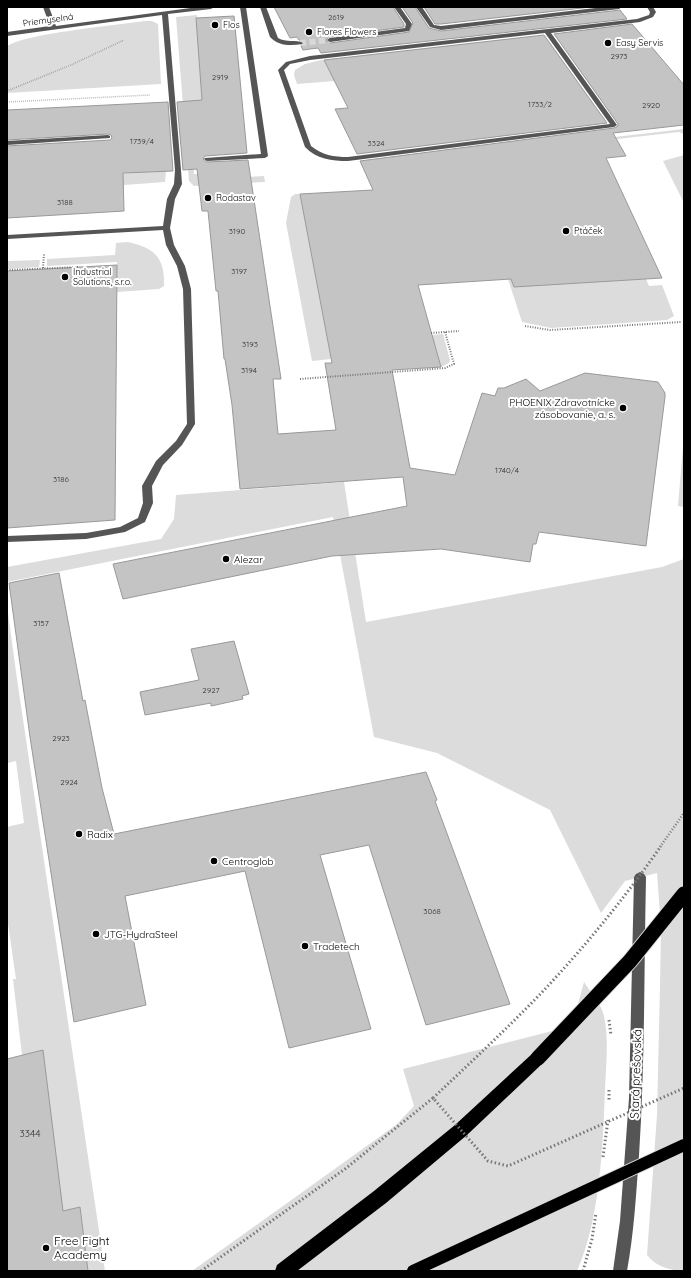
<svg xmlns="http://www.w3.org/2000/svg" width="691" height="1278" font-family="Quicksand,sans-serif">
	<rect width="100%" height="100%" fill="#fff"/>
	<g fill="#dcdcdc">
		<path d="M197,15L204,136L192,137L194,174L208,173L209,179L264,176L265,182L194,186L189,181L176,17Z"/>
		<path d="M144,21H152L158,24L161,84L7,93V47C19,34 120,25 144,21Z"/>
		<path d="M321,60L338,62L335,81L297,84L294,75L295,70L305,64Z"/>
		<path d="M684,129V134L679,132L617,139L615,137Z"/>
		<path d="M684,155V203L663,161Z"/>
		<path d="M166,171L165,182L124,185L123,187L7,180Z"/>
		<path d="M295,194H300L331,359L312,361L286,223L291,197Z"/>
		<path d="M128,242C155,248 165,258 164,286L159,289L117,292V262L47,266V259L115,255L116,243Z"/>
		<path d="M40,260L39,267L7,269V261Z"/>
		<path d="M508,279H511L514,287L646,279L649,286L662,285L674,316L667,320L551,328L522,322Z"/>
		<path d="M443,334L450,360L449,363L441,367L432,335Z"/>
		<path d="M684,435V507L678,506Z"/>
		<path d="M344,482L366,622L662,567L684,559V1271C671,1271 655,1266 647,1255L657,1115L660,986L661,928L657,873L625,881L601,913L550,810L437,753L374,737L333,517L7,582V567L161,539L174,519L176,495Z"/>
		<path d="M7,606L17,679L105,1271H88L80,1207L63,1211L22,1055L13,979H16L7,917V827L24,823L16,761L7,763Z"/>
		<path d="M584,982C591,993 601,1003 604,1016C609,1040 606,1065 605,1089C603,1145 600,1220 577,1271H192L396,1125L414,1106L403,1069L572,1026Z"/>
	</g>
	<g fill="#c4c4c4" stroke="#999">
		<path d="M274,7H393L404,24V27L330,37L326,40L330,43L409,32L413,23L402,7H415L429,28L441,31L620,10L627,19L321,53L318,48L303,50L301,46L304,44V42L299,40L297,37L290,38Z"/>
		<path d="M424,7H591L441,24H435Z"/>
		<path d="M234,16L247,153L205,156L203,159L207,162L248,160L281,379H273L278,434L336,430L325,363H332L300,194L373,190L360,161L614,128L618,126V124L554,34L632,24L684,85V125L613,133L626,156L606,158L662,278L514,287L511,279L418,285L441,367L392,370L410,468L455,475L482,393L495,396L498,388H504L526,379L540,391L585,373L658,382L665,393V397L646,546L539,532L536,544H533L530,562L441,549L332,556L123,599L113,564L407,506L403,477L240,489L232,405L225,359H224L218,291H216L208,211H202L197,169L183,170L177,102L202,100L196,18Z"/>
		<path d="M544,35L607,123L357,154L335,109L348,108L324,60Z"/>
		<path d="M168,102L173,171L123,173L124,211L7,218V146L110,140L112,138L111,135L108,134L7,140V110Z"/>
		<path d="M117,265L115,520L7,528V271Z"/>
		<path d="M59,573L83,701L85,700L102,788L114,834L426,772L437,800L435,801L510,1004L426,1025L369,845L320,855L371,1029L289,1048L245,871L125,896L146,1005L74,1022L30,737L9,583Z"/>
		<path d="M234,641L249,694L242,696L243,699L211,706V703L145,715L140,692L199,680L191,649Z"/>
		<path d="M43,1050L63,1211L80,1207L88,1271H7V1059Z"/>
	</g>
	<g fill="none" stroke-linecap="round" stroke-linejoin="round">
		<path stroke="#d9d9d9" stroke-width="6" stroke-dasharray="6 3.5" stroke-linecap="butt" d="M300,43L330,40"/>
		<defs>
			<path id="highway" d="M538,1051L543,1053L546,1058L543,1063L467,1135L386,1203L297,1271H275L277,1265L374,1191L455,1125L533,1053Z"/>
		</defs>
		<use href="#highway" stroke="#dbdbdb" stroke-width="2"/>
		<g stroke="#777" stroke-width="1.5" stroke-dasharray="0.5 1.5" stroke-linecap="butt">
			<path d="M7,91L71,65L124,40"/>
			<path d="M7,102L150,95"/>
		</g>
		<g stroke="#777" stroke-width="2" stroke-dasharray="1 1.5" stroke-linecap="butt">
			<path d="M43,268L44,254"/>
			<path d="M7,270L79,267"/>
			<path d="M525,326L550,330L681,322"/>
			<path d="M431,333L459,331"/>
			<path d="M300,379L445,368L454,364L445,332"/>
		</g>
		<g stroke="#777" stroke-width="3" stroke-dasharray="1.5 2.5" stroke-linecap="butt">
			<path d="M609,1020L611,1035"/>
			<path d="M609,1090V1101"/>
			<path d="M603,1157L608,1120"/>
			<path d="M583,1271L592,1239L596,1213"/>
		</g>
		<g fill="#555" fill-rule="evenodd">
			<path d="M43,7H49L56,26L198,7H214L211,9L168,14L181,170L182,184L175,199L170,228L174,245L185,266L191,289L195,424L182,445L163,465L152,486L153,503L145,522L125,532L86,539L7,542V536L86,533L120,527L138,518L143,503L142,486L156,461L176,441L187,424L183,289L177,266L166,245L163,230L7,239V235L163,226L167,199L174,184L175,170L162,15L7,36V32L50,26Z"/>
			<path d="M240,7H246L268,156L265,158L207,161L204,159L205,158L261,154Z"/>
			<path d="M260,7H266L278,38C286,43 296,39 303,43L302,44C291,46 278,46 270,37Z"/>
			<path d="M394,7H400L412,24L409,31L330,42L327,40L330,38L405,28L406,24Z"/>
			<path d="M416,7H422L434,25L441,26L604,7H622L619,9L441,30L430,27Z"/>
			<path d="M647,7H653L656,12L653,17L640,22L551,33L617,125L614,127L348,161C332,161 316,159 305,147L278,70L286,62L310,56L637,19L649,15L650,12ZM545,33L610,124L348,157C334,157 322,155 311,146L284,70L290,64L310,60Z"/>
			<path d="M108,135L110,136V138L7,145V141Z"/>
			<path d="M640,872L644,874L646,877C644,970 645,1063 639,1156C636,1195 634,1233 627,1271H613L620,1221L629,1098L634,877L636,874Z"/>
		</g>
		<use href="#highway" fill="#000" fill-rule="evenodd"/>
		<defs>
			<path id="major-bridge" d="M413,1271L684,1145"/>
			<path id="highway-bridge" d="M538,1058L630,961L684,894"/>
		</defs>
		<use href="#major-bridge" stroke="#dbdbdb" stroke-width="14" stroke-linecap="butt"/>
		<use href="#highway-bridge" stroke="#dbdbdb" stroke-width="17" stroke-linecap="butt"/>
		<path stroke="#777" stroke-width="2.5" stroke-dasharray="1 2" stroke-linecap="butt" d="M660,847L684,813"/>
		<g stroke="#777" stroke-width="3" stroke-dasharray="1.5 2.5" stroke-linecap="butt">
			<path d="M433,1098C471,1062 510,1026 546,988C588,943 626,896 661,846"/>
			<path d="M201,1271L345,1169L433,1098L488,1161L508,1166L684,1088"/>
		</g>
		<use href="#major-bridge" stroke="#000" stroke-width="12"/>
		<use href="#highway-bridge" stroke="#000" stroke-width="15"/>
	</g>
	<g fill="#000" stroke="#fff" stroke-width="1.5">
		<circle cx="215" cy="25" r="4"/>
		<circle cx="309" cy="32" r="4"/>
		<circle cx="608" cy="43" r="4"/>
		<circle cx="208" cy="198" r="4"/>
		<circle cx="566" cy="231" r="4"/>
		<circle cx="65" cy="277" r="4"/>
		<circle cx="623" cy="408" r="4"/>
		<circle cx="226" cy="559" r="4"/>
		<circle cx="79" cy="834" r="4"/>
		<circle cx="214" cy="861" r="4"/>
		<circle cx="96" cy="934" r="4"/>
		<circle cx="305" cy="946" r="4"/>
		<circle cx="46" cy="1248" r="4"/>
	</g>
	<g text-anchor="middle" stroke-width="4" stroke-linejoin="round" paint-order="stroke">
		<g font-size="8" fill="#313131">
			<text x="336" y="20">2619</text>
			<text x="619" y="59">2973</text>
			<text x="220" y="80">2919</text>
			<text x="540" y="107">1733/2</text>
			<text x="651" y="108">2920</text>
			<text x="142" y="144">1739/4</text>
			<text x="376" y="146">3324</text>
			<text x="65" y="205">3188</text>
			<text x="237" y="234">3190</text>
			<text x="239" y="274">3197</text>
			<text x="250" y="347">3193</text>
			<text x="249" y="373">3194</text>
			<text x="507" y="473">1740/4</text>
			<text x="61" y="482">3186</text>
			<text x="41" y="626">3157</text>
			<text x="211" y="693">2927</text>
			<text x="61" y="741">2923</text>
			<text x="69" y="785">2924</text>
			<text x="432" y="914">3068</text>
		</g>
		<g font-size="9" fill="#000" stroke="#fff">
			<text transform="translate(48 20) rotate(-8)" y="3">Priemyselná</text>
		</g>
		<g font-size="9" fill="#000" stroke="#fff" text-anchor="start">
			<text x="223" y="28">Flos</text>
			<text x="317" y="35">Flores Flowers</text>
			<text x="616" y="46">Easy Servis</text>
			<text x="216" y="201">Rodastav</text>
			<text x="574" y="234">Ptáček</text>
			<text x="73" y="275">Industrial<tspan x="73" dy="10">Solutions, s.r.o.</tspan></text>
		</g>
		<g font-size="10" fill="#000" stroke="#fff" text-anchor="start">
			<text x="615" y="406" text-anchor="end">PHOENIX Zdravotnícke<tspan x="615" dy="12">zásobovanie, a. s.</tspan></text>
			<text x="234" y="563">Alezar</text>
			<text x="87" y="838">Radix</text>
			<text x="222" y="865">Centroglob</text>
			<text x="104" y="938">JTG-HydraSteel</text>
			<text x="313" y="950">Tradetech</text>
		</g>
		<g font-size="10" fill="#313131">
			<text x="30" y="1137">3344</text>
		</g>
		<g font-size="12" fill="#000" stroke="#fff">
			<text transform="translate(636 1074) rotate(-88)" y="4">Stará prešovská</text>
		</g>
		<g font-size="12" fill="#000" stroke="#fff" text-anchor="start">
			<text x="54" y="1245">Free Fight<tspan x="54" dy="14">Academy</tspan></text>
		</g>
	</g>
	<rect width="691" height="1278" fill="none" stroke="#000000" stroke-width="16"/>
</svg>
